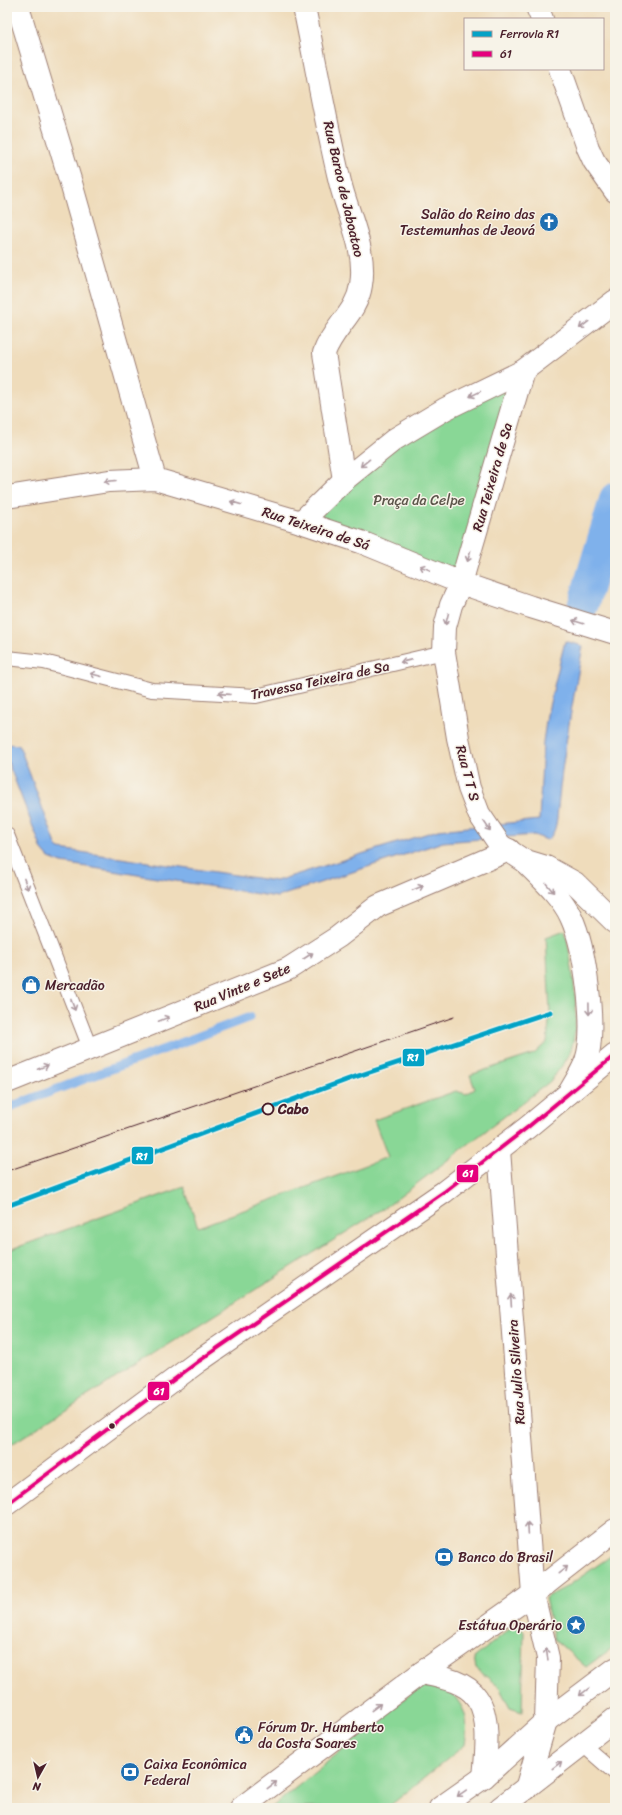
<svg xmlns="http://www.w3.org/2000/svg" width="622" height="1815" font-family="Sriracha,sans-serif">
	<rect width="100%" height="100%" fill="#f7f3e8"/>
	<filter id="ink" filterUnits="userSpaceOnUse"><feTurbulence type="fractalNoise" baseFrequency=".025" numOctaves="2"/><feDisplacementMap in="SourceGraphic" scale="8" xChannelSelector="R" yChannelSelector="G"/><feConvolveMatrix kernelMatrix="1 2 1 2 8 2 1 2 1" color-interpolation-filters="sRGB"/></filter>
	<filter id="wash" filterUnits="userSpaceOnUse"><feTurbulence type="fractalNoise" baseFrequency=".012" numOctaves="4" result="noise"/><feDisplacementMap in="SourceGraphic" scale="16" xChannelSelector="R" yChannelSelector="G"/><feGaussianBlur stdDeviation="0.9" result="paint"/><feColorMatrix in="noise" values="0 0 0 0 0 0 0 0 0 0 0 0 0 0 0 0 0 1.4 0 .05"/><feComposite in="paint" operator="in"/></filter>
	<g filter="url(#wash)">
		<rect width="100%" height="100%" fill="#efdcbb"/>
		<g fill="#89d796" stroke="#6a7b60">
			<path d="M523,371L461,583L301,522L388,444Z"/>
			<path d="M565,930C572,963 582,1020 570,1052C567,1061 557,1071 552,1080L389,1205L7,1447V1251L184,1187L198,1227L388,1157L374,1120L456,1091L466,1094L475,1089L470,1075L534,1054L547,1042L550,1012L546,937Z"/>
			<path d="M615,1553V1646L586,1667L554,1639L545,1598L568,1586Z"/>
			<path d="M512,1627H520L524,1632L522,1712L510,1708L499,1687L476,1668L474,1658Z"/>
			<path d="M419,1687L448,1688C466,1710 469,1716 465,1745L387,1808H271Z"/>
		</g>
		<path fill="#7fb1eb" stroke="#64688b" d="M565,641L583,646C573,700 563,753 558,807C557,817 557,834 547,840L534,835L443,842L277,897L62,863L49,858L42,850L7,760V744L19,745L57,847L60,849L276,881L438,830L539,820L543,742L547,715Z"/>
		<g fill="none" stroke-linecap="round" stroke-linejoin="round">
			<path stroke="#7fb1eb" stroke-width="9" d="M7,1108L250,1017"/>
			<path stroke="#7fb1eb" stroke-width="31" d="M583,605L615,498"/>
		</g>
	</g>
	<g filter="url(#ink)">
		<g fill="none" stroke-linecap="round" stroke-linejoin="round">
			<defs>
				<g id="service">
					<path d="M7,658L44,662L152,690L256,696L444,652"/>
					<path d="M7,835L90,1048"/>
					<path d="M583,1745L615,1773"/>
				</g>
				<g id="minor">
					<path d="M18,7L71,183L155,479"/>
					<path d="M304,7C316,65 326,124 340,182C348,215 367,250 361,285C357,313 333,327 324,353L344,480"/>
					<path d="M537,7L542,19"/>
					<path d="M560,69L588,148L594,161L615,191"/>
					<path d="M523,371L461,583L451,605L445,627L444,652L458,738L469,788L479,814L500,845L523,860L546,867L575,883L615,922"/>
					<path d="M301,522L344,480L395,439L445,409L523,371L615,301"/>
					<path d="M528,865C543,880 562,897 571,917C585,947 597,1029 586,1061C582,1072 575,1082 569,1093"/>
					<path d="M7,1082L288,969L338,937L378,906L509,850"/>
					<path d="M499,1150L533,1594L548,1658L546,1721L526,1789"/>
					<path d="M421,1673C440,1677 466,1681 477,1698C491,1717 486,1755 484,1777"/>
					<path d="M241,1808L421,1673L533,1594L615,1530"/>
				</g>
				<g id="tertiary">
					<path d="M7,497L109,481L155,479L301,522L361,542L461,583L531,607L615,633"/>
					<path d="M7,1504L199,1361L444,1192L528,1127L615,1055"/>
				</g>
				<g id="primary">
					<path d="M440,1808L484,1777L546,1721L615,1669"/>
					<path d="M500,1808L615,1719"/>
				</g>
			</defs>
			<use href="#service" stroke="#9c7e73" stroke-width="16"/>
			<use href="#minor" stroke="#9c7e73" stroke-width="24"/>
			<use href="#tertiary" stroke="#9c7e73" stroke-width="24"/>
			<use href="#primary" stroke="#9c7e73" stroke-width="24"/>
			<use href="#service" stroke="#fff" stroke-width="14"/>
			<use href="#minor" stroke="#fff" stroke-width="22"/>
			<use href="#tertiary" stroke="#fff" stroke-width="22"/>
			<use href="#primary" stroke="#fff" stroke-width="22"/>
			<g stroke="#4a1f2b" stroke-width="1">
				<path d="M349,1079L550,1012"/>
				<path d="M7,1171L454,1017"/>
			</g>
			<defs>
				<path id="bus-1" d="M7,1504L199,1361L444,1192L528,1127L615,1055"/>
			</defs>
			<use href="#bus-1" stroke="#f7f3e8" stroke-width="7"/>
			<use href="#bus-1" stroke="#e5007d" stroke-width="4"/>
			<defs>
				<path id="rail-1" d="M7,1206L349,1079L550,1012"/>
			</defs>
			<use href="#rail-1" stroke="#f7f3e8" stroke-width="8"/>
			<use href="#rail-1" stroke="#04a2c6" stroke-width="5"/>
		</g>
		<defs><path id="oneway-shaft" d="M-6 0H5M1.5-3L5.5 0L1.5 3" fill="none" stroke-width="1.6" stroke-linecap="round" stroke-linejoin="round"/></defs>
		<g stroke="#ae9aa0">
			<use href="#oneway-shaft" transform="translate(584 325) rotate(143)"/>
			<use href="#oneway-shaft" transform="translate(475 394) rotate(154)"/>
			<use href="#oneway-shaft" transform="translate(365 463) rotate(141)"/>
			<use href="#oneway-shaft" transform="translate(110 481) rotate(175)"/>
			<use href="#oneway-shaft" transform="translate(236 503) rotate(-164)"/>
			<use href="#oneway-shaft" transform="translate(469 556) rotate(106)"/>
			<use href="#oneway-shaft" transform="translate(425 568) rotate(-158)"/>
			<use href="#oneway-shaft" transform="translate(447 619) rotate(104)"/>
			<use href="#oneway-shaft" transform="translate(578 622) rotate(-163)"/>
			<use href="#oneway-shaft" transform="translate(406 661) rotate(167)"/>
			<use href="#oneway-shaft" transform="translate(96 675) rotate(-165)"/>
			<use href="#oneway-shaft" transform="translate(224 694) rotate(-176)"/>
			<use href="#oneway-shaft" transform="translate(487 826) rotate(56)"/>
			<use href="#oneway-shaft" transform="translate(26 884) rotate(69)"/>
			<use href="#oneway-shaft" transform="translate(418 888) rotate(-23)"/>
			<use href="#oneway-shaft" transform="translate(550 888) rotate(50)"/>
			<use href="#oneway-shaft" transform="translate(308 956) rotate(-33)"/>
			<use href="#oneway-shaft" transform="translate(73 1005) rotate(69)"/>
			<use href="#oneway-shaft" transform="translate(589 1009) rotate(89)"/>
			<use href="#oneway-shaft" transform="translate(164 1019) rotate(-22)"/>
			<use href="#oneway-shaft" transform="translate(43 1067) rotate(-22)"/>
			<use href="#oneway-shaft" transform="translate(511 1300) rotate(-94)"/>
			<use href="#oneway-shaft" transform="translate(528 1528) rotate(-94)"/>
			<use href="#oneway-shaft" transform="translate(563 1570) rotate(-38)"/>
			<use href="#oneway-shaft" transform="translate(547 1654) rotate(-99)"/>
			<use href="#oneway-shaft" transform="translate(584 1692) rotate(142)"/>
			<use href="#oneway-shaft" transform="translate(376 1707) rotate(-37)"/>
			<use href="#oneway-shaft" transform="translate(557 1765) rotate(-37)"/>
			<use href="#oneway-shaft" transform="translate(272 1785) rotate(-37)"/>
			<use href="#oneway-shaft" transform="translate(462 1793) rotate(145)"/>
		</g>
	</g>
	<defs>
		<symbol id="church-disc" viewBox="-11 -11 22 22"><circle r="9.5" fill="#1f6fb2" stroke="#f7f3e8"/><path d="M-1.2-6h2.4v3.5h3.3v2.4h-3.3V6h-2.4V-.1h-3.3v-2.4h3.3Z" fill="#fff"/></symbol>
		<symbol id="shop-disc" viewBox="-11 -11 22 22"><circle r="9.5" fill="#1f6fb2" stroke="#f7f3e8"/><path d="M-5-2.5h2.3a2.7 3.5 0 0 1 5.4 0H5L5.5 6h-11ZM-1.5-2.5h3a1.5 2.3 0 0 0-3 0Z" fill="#fff"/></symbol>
		<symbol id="bank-disc" viewBox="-11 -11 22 22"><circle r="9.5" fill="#1f6fb2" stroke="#f7f3e8"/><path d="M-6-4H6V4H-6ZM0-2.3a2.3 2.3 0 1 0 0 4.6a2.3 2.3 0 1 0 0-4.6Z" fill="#fff"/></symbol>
		<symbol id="sight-disc" viewBox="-11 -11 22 22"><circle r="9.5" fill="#1f6fb2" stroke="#f7f3e8"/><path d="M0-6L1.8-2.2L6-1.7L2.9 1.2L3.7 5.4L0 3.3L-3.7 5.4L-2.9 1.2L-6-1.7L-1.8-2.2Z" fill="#fff"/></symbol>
		<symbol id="civic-disc" viewBox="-11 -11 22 22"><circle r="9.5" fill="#1f6fb2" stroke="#f7f3e8"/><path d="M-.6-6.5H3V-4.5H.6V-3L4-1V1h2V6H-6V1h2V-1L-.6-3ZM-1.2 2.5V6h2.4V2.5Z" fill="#fff"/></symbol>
	</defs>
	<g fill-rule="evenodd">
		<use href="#church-disc" x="538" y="211" width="22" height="22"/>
		<use href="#shop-disc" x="20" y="974" width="22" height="22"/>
		<use href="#bank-disc" x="433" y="1546" width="22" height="22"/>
		<use href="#sight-disc" x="565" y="1614" width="22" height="22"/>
		<use href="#civic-disc" x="233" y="1724" width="22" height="22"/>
		<use href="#bank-disc" x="119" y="1761" width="22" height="22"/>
	</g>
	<circle fill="#f7f3e8" stroke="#4a1f2b" stroke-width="2" cx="268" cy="1109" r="5.5"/>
	<circle fill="#4a1f2b" stroke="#f7f3e8" stroke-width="1.5" cx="112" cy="1426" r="3.5"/>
	<g text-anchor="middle" stroke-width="3" stroke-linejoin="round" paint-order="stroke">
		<g font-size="14" fill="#4a1f2b" stroke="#f7f3e8">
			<text transform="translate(344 189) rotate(77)" y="5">Rua Barao de Jaboatao</text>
			<text transform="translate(492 477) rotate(-74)" y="5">Rua Teixeira de Sa</text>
			<text transform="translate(316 528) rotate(18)" y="5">Rua Teixeira de Sá</text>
			<text transform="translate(320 680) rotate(-12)" y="5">Travessa Teixeira de Sa</text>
			<text transform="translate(468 773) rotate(75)" y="5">Rua T T S</text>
			<text transform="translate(242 987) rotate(-23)" y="5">Rua Vinte e Sete</text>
			<text transform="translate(516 1372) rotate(-94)" y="5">Rua Julio Silveira</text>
		</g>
		<g font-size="14" fill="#4a1f2b" stroke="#f7f3e8" text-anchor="start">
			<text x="535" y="219" text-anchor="end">Salão do Reino das<tspan x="535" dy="16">Testemunhas de Jeová</tspan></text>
			<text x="45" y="990">Mercadão</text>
			<text x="458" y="1562">Banco do Brasil</text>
			<text x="562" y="1630" text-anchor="end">Estátua Operário</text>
			<text x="258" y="1732">Fórum Dr. Humberto<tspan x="258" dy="16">da Costa Soares</tspan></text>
			<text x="144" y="1769">Caixa Econômica<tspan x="144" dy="16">Federal</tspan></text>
		</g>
		<g font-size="14" fill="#5d564b" stroke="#f7f3e8">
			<text x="419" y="505">Praça da Celpe</text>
		</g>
		<g font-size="14" font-weight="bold" fill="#4a1f2b" stroke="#f7f3e8" text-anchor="start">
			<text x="278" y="1114">Cabo</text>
		</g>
	</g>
	<g stroke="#f7f3e8" stroke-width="1.5">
		<rect x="402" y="1048" width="23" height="19" rx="4" fill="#04a2c6"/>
		<rect x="131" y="1146" width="23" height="19" rx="4" fill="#04a2c6"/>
		<rect x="456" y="1164" width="23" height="19" rx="4" fill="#e5007d"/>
		<rect x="147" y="1381" width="23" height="20" rx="4" fill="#e5007d"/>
	</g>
	<g font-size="11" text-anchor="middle" font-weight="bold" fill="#fff">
		<text x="413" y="1061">R1</text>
		<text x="142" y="1160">R1</text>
		<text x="468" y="1177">61</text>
		<text x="159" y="1395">61</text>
	</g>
	<rect width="622" height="1815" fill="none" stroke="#f7f3e8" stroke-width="24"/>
	<rect x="464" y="18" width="140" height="52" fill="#f7f3e8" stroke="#b29e9c"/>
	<rect x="472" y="31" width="20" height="6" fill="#04a2c6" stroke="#b29e9c"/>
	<text x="500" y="38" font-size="12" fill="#4a1f2b">Ferrovia R1</text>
	<rect x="472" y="51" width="20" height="6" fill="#e5007d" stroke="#b29e9c"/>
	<text x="500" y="58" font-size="12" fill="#4a1f2b">61</text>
	<g transform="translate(38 1777) rotate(188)" stroke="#f7f3e8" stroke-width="3" paint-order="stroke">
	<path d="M0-3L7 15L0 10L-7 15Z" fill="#4a1f2b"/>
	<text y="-6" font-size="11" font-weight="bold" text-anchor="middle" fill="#4a1f2b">N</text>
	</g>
</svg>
